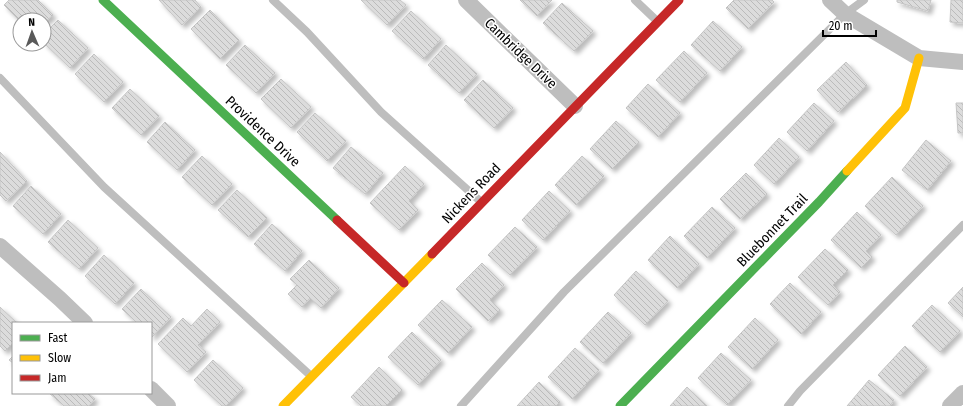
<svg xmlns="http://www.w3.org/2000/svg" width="963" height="406" font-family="'Fira Sans Condensed',sans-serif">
	<defs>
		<pattern id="building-back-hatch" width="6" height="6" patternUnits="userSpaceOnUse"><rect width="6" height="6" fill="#dcdcdc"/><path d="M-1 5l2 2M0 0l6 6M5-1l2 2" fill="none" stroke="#bbb"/></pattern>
		<filter id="shadow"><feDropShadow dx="3.5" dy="3.5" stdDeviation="2" flood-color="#0004"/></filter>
	</defs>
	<rect width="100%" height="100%" fill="#fff"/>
	<g fill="url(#building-back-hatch)" stroke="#c5c5c5" filter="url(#shadow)">
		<path d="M9,0H38L53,15L44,23V20H20V21L4,5Z"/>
		<path d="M159,0H195L201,7L182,25Z"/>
		<path d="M361,0H400L406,5L387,25Z"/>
		<path d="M520,0H552L537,16Z"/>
		<path d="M734,0H772L774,2L748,29L726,8Z"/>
		<path d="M897,0H931L928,11L897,2Z"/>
		<path d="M951,0H963V23L950,22Z"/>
		<path d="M562,3L593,31L574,51L543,23Z"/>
		<path d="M210,10L239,40L220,59L191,29Z"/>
		<path d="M411,11L441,39L423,59L392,31Z"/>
		<path d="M58,20L88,48L70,68L44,43V34Z"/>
		<path d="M713,21L742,47L720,71L691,45Z"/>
		<path d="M245,45L275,73L256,93L226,65Z"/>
		<path d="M446,45L477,74L459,93L428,65Z"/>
		<path d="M684,51L707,73L680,102L656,80Z"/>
		<path d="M94,54L123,82L104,102L75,74Z"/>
		<path d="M846,62L867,85L838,112L817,90Z"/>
		<path d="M281,79L311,107L291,128L261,99Z"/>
		<path d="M483,80L513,108L494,128L464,100Z"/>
		<path d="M648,84L680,113L658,137L626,108Z"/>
		<path d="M130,89L159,116L141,135L112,108Z"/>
		<path d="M814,103L834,121L807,151L787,132Z"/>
		<path d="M956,103H963V133H958Z"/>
		<path d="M315,113L346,141L327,161L297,132Z"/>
		<path d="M616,121L639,142L612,169L590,149Z"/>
		<path d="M165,122L195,150L177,170L147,142Z"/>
		<path d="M779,138L799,157L774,184L754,165Z"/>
		<path d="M926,140L951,161L927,190L902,170Z"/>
		<path d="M351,147L383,173L365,194L333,168Z"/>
		<path d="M0,152L27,181L6,201L0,195Z"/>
		<path d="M202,156L232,184L212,205L182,177Z"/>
		<path d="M582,156L604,176L576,205L555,185Z"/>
		<path d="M405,166L424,184L409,201L418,210L399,230L370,203Z"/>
		<path d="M746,173L767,194L740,219L720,199Z"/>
		<path d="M892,177L923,206L896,235L865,206Z"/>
		<path d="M31,186L61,214L43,234L13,206Z"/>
		<path d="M237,190L267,218L248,237L218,210Z"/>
		<path d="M549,191L570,211L543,240L522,220Z"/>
		<path d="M712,207L735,228L707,258L684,236Z"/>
		<path d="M857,212L881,235L866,251L872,257L861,268L831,240Z"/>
		<path d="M68,220L98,248L79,269L48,242Z"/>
		<path d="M272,224L302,251L285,271L254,244Z"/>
		<path d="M515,227L537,247L510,275L488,255Z"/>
		<path d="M670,236L699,264L677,288L648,260Z"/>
		<path d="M825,249L848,270L833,285L840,292L828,305L798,277Z"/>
		<path d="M104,255L134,283L115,304L85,276Z"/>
		<path d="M309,260L339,288L321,308L310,298L302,307L288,294L297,285L290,279Z"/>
		<path d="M482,263L504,285L490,300L500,310L488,321L456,289Z"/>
		<path d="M636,271L668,301L645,325L614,295Z"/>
		<path d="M790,283L821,312L801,334L770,304Z"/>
		<path d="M963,287V317L948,303Z"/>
		<path d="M141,289L171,317L152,337L151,336V323H137L122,309Z"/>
		<path d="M442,300L472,327L448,353L418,325Z"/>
		<path d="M932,305L960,331L940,352L912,326Z"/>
		<path d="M0,307L17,323H13V343L5,351L0,346Z"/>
		<path d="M207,309L220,322L198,345L206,352L187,372L158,344L183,318L191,326Z"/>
		<path d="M608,312L631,333L603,363L580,342Z"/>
		<path d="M755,318L778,340L752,369L728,347Z"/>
		<path d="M412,332L441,360L418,385L388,357Z"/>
		<path d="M905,346L927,367L900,396L878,375Z"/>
		<path d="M575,348L599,370L572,399L548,377Z"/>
		<path d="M721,353L751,380L727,405L698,378Z"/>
		<path d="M13,356V363L9,360Z"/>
		<path d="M213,360L243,388L226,406H222L194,380Z"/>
		<path d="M379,367L402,390L386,406H361L351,397Z"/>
		<path d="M869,380L894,400L890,406H847Z"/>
		<path d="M539,382L560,402L556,406H517Z"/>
		<path d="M687,387L707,406H670Z"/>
		<path d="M49,393H88L95,399L89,406H64Z"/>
	</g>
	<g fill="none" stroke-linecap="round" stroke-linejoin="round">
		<g stroke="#bebebe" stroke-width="8">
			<path d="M273,0L307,32L381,112L480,201"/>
			<path d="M635,0L657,21"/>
			<path d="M0,78L104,187L311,376"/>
			<path d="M461,406L564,292L845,14L864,0"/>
			<path d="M788,406L800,391L963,225"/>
		</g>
		<g stroke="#bebebe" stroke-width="16">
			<path d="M466,0L575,106"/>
			<path d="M830,0L845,14L919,58L963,62"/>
			<path d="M0,246L60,299L85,323"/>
			<path d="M151,389L168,406"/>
			<path d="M950,406L963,393"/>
		</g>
		<g stroke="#4caf50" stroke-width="9">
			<path d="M103,0L337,220"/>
			<path d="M620,406L819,202L847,171"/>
		</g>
		<g stroke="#ffc107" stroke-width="9">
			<path d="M847,171L905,108L919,58"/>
			<path d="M283,406L432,254"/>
		</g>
		<g stroke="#c62828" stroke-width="9">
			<path d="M337,220L404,283"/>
			<path d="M432,254L679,0"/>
		</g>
	</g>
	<g text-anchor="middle" stroke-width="3" stroke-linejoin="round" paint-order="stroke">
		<g font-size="14" fill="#000" stroke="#fff">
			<text transform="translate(521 53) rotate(44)" y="5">Cambridge Drive</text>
			<text transform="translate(263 131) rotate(43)" y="5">Providence Drive</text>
			<text transform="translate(471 193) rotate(-46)" y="5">Nickens Road</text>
			<text transform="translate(772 230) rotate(-46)" y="5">Bluebonnet Trail</text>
		</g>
	</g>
	<rect x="12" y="322" width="140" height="72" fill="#ffffff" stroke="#999999"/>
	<rect x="20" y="335" width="20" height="6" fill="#4caf50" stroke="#999999"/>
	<text x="48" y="342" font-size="12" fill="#000000">Fast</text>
	<rect x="20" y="355" width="20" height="6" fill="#ffc107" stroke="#999999"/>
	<text x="48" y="362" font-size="12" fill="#000000">Slow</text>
	<rect x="20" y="375" width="20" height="6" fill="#c62828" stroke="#999999"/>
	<text x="48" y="382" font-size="12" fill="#000000">Jam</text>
	<g transform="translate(32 32) rotate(358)"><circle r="19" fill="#ffffff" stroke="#999999"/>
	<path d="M0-3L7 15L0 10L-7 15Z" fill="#595959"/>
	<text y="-6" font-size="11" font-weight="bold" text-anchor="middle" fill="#000000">N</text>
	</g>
	<path d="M823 30v6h53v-6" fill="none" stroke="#000000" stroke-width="2"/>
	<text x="829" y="30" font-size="12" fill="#000000" stroke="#ffffff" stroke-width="3" paint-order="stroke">20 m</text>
</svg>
